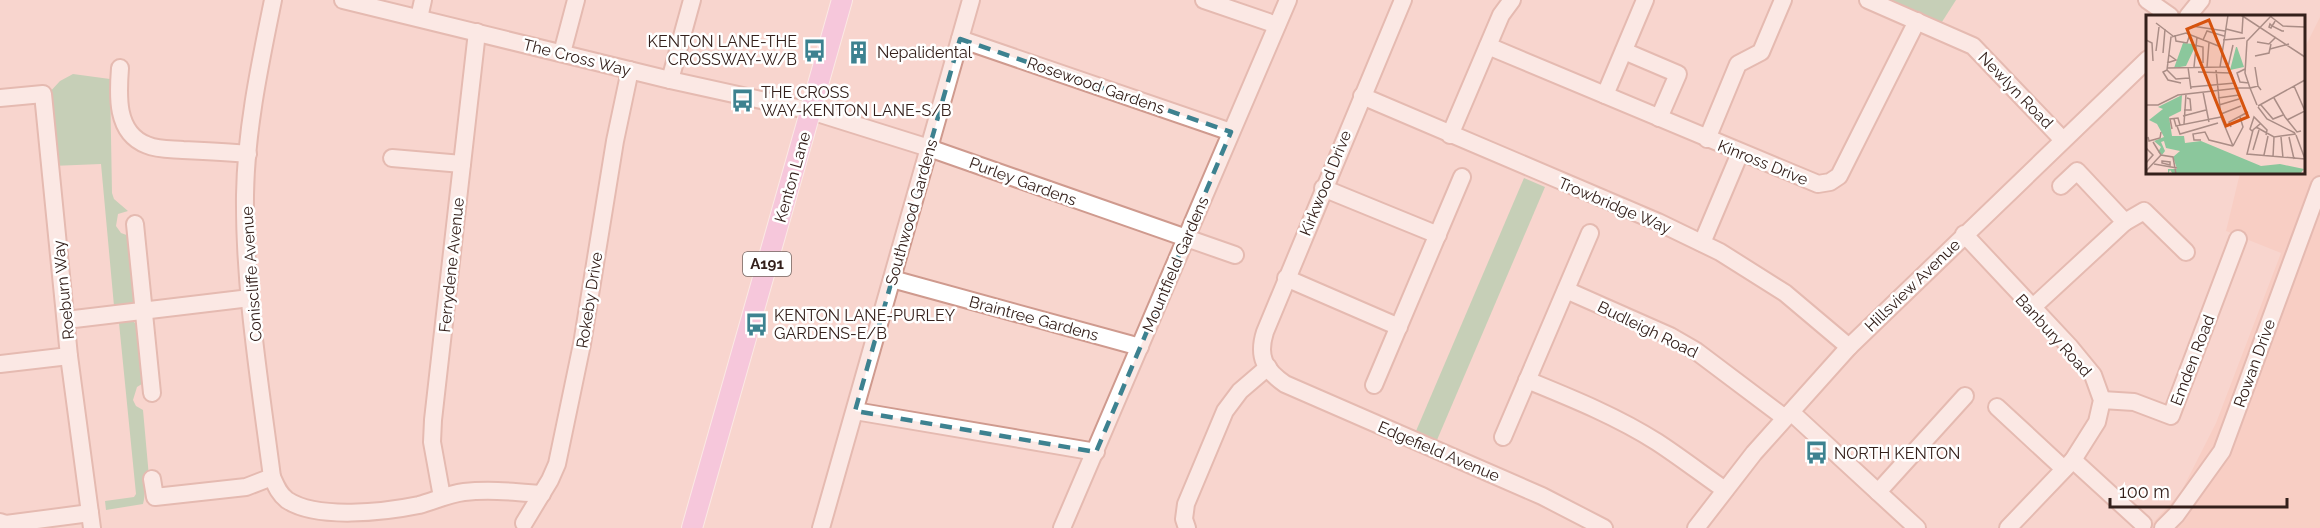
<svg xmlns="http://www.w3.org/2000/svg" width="2320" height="528" font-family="Raleway,sans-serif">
	<rect width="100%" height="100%" fill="#f8d6ce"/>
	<path fill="#f8c5b9" d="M2320,17V528H2148L2181,492L2216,423L2281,253L2226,231L2240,173L2304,172V49Z"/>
	<g fill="#8bc79c">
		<path d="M1876,0H1956L1940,25Z"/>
		<path d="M73,74L110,79L112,193L114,199L128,211L118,214L116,226L121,233L132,237L137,296L134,305L114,306L101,164L52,166L48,94L60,81Z"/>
		<path d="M1524,178L1545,187L1437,440L1416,431Z"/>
		<path d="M133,321L140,328L145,382L137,387L133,400L136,406L143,410L149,477C143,485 146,495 143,504L106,510L105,501L134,497L136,494L119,323Z"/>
	</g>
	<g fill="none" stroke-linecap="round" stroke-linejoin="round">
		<defs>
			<g id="minor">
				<path d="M343,0L670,80L811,111L929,148L1235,255"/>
				<path d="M1204,0L1277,25"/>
				<path d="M1403,0L1265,332C1257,357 1265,370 1285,384L1542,496L1604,528"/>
				<path d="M1868,0L1973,46L2063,140"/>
				<path d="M2147,0L2170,16"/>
				<path d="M2188,16L2201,0"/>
				<path d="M419,18L423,0"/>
				<path d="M960,39L1231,132"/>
				<path d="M1488,46L1818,184L1830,182L1839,176L1917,21"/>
				<path d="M1624,51L1678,74L1659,118"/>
				<path d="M562,53L576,0"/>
				<path d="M120,68C118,94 115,133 147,145C158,150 172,149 183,150C205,151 227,152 248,154"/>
				<path d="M670,80L692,0"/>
				<path d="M1605,95L1645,0"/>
				<path d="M1362,96L1658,222L1720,252L1785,293L1849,347"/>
				<path d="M0,98L43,94L69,356L92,528"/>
				<path d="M1450,135L1501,15L1512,0"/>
				<path d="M1707,139L1738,64L1761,52L1783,0"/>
				<path d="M392,158L462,164"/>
				<path d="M2061,186L2077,171L2125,222L2144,211L2186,252"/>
				<path d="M1323,188L1438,235"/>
				<path d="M135,224L152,393"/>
				<path d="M1964,234L2070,347L2093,375L2102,400L2097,422L2073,460L2008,528"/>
				<path d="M1702,243L1740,153"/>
				<path d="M1286,278L1399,327"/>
				<path d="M892,279L1140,347"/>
				<path d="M1566,290L1670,336L1696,351L1785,418"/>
				<path d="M2032,308L2125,222"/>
				<path d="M66,320L250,298"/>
				<path d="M0,364L69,356"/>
				<path d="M1527,380C1571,398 1616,416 1657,442C1680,457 1702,474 1725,490"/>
				<path d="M1374,385L1462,177"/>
				<path d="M2102,400L2134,402L2171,416L2238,239"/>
				<path d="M1997,407L2064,469"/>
				<path d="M855,411L1096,452"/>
				<path d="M1791,412L1917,528"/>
				<path d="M1503,437L1590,233"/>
				<path d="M2073,460L2143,524"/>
				<path d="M272,477C260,384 244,289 245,195C246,129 260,64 273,0"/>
				<path d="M152,479L155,497L246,487L272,477C276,486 279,494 287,500C317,520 385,512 419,505C434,501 448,494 464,492C490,489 516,492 542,494"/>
				<path d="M1878,492L1965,396"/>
				<path d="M442,497L432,442L433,420L477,32"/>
				<path d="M0,522L6,524L90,513"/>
				<path d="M524,523L550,480L557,464L582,344L615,141L630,70"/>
				<path d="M821,528L971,0"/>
				<path d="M1062,528L1288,0"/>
				<path d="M1187,528L1184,519L1186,504L1225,411L1240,391L1268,367"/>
				<path d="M1696,528L1754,453L1849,347L2148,59"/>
				<path d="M2163,528L2176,515L2222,451L2320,185"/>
			</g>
			<path id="major" d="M692,528L842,0"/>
		</defs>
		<use href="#minor" stroke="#cf9a8e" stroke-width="20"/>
		<use href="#major" stroke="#fff" stroke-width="22"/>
		<use href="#minor" stroke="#fff" stroke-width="16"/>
		<use href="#major" stroke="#f4b6eb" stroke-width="20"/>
	</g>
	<path d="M0 0H2320V528H0ZM960,39L1231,132L1096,452L855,411Z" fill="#f8d6ce" fill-opacity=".55" fill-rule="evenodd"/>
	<path fill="none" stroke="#3d8290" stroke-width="4.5" stroke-dasharray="12 8" stroke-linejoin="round" d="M960,39L1231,132L1096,452L855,411Z"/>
	<defs>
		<symbol id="bus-bare" viewBox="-9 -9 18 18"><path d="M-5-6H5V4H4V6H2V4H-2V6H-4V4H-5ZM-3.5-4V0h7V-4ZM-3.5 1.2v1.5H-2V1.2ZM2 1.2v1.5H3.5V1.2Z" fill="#3d8290" stroke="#fff" stroke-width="2.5" paint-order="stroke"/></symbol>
		<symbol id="building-bare" viewBox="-9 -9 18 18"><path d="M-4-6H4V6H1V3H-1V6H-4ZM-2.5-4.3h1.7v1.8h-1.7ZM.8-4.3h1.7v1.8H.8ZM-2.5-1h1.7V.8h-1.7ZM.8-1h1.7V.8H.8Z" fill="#3d8290" stroke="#fff" stroke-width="2.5" paint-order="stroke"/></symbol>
	</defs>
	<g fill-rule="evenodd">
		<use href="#bus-bare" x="798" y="34" width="33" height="33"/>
		<use href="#building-bare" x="842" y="36" width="33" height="33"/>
		<use href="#bus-bare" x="726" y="84" width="33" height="33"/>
		<use href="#bus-bare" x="740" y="308" width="33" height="33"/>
		<use href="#bus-bare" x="1800" y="436" width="33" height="33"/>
	</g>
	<g text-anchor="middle" stroke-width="5" stroke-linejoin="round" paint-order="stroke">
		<rect fill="#fff" stroke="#71635f" stroke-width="1.5" x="743" y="252" width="48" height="24" rx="4.5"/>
		<g font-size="15" font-weight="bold" fill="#34201b">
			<text x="767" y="269">A191</text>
		</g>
		<g font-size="16" fill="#34201b" stroke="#fff" text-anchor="start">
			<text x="797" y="47" text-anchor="end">KENTON LANE-THE<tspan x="797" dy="18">CROSSWAY-W/B</tspan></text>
			<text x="877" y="58">Nepalidental</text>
			<text x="761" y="98">THE CROSS<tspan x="761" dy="18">WAY-KENTON LANE-S/B</tspan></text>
			<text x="774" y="321">KENTON LANE-PURLEY<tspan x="774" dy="18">GARDENS-E/B</tspan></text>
			<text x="1834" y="459">NORTH KENTON</text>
		</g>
		<g font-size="16" fill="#34201b" stroke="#fff">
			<text transform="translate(577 57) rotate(14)" y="6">The Cross Way</text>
			<text transform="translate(1096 85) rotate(19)" y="6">Rosewood Gardens</text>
			<text transform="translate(2016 90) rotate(46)" y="6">Newlyn Road</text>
			<text transform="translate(1763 162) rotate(22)" y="6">Kinross Drive</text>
			<text transform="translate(792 177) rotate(-74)" y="6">Kenton Lane</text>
			<text transform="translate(1023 181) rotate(20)" y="6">Purley Gardens</text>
			<text transform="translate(1325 183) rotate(-68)" y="6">Kirkwood Drive</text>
			<text transform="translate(1615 205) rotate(23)" y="6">Trowbridge Way</text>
			<text transform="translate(911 212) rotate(-74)" y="6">Southwood Gardens</text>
			<text transform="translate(1175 264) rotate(-67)" y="6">Mountfield Gardens</text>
			<text transform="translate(451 265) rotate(-84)" y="6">Ferrydene Avenue</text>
			<text transform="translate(251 274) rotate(-94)" y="6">Coniscliffe Avenue</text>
			<text transform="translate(1912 285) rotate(-44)" y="6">Hillsview Avenue</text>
			<text transform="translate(63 290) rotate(-96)" y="6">Roeburn Way</text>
			<text transform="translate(589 300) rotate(-81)" y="6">Rokeby Drive</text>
			<text transform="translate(1034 318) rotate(15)" y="6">Braintree Gardens</text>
			<text transform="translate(1648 329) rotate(26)" y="6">Budleigh Road</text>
			<text transform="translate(2054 335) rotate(48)" y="6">Banbury Road</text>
			<text transform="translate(2192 360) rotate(-69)" y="6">Emden Road</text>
			<text transform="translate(2254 363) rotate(-70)" y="6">Rowan Drive</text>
			<text transform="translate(1439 451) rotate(23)" y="6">Edgefield Avenue</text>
		</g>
	</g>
	<g transform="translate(2146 15)">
		<rect width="159" height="159" fill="#f8d6ce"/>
		<path d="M37,28L48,29V34L40,51L28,53ZM91,32L98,52L84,55L90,32ZM36,80L35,96L23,102L26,121H38L39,128L55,126L115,151L134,149L158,154L154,159H27L24,155L22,159V154H31L27,142L34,136L20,133L18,126L15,127L19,136L16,140L12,137L15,132L8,126L18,122L11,109L3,105L17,94L12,92Z" fill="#8bc79c"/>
		<path fill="none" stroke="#aa8d86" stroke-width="1.5" d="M95,0L159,42M124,1L137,11L159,12M129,6L128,8L126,11L125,13L123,12L124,9L126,11L136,16H138M10,8L27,21M46,11L79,16M80,14L96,18L97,2M29,20L30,26L41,28L44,19M0,25L6,28L7,46M57,25L61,16L78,21M77,25L99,23M111,27L123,29L130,22M48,30L57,32V48M124,34L143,29M10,36L13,12M17,38L19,14M109,41L123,38L125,29M21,48L30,45L23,40M42,52L45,74M48,52L51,22M61,52L63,28M74,52H82L87,30M109,52L112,71M21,53L74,52L82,0M99,54L91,58L94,67L103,68M21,55L17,57L22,65L35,68M70,55L75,102L87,131M52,57L85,58L90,73M43,63L30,64L21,55L25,22L40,18L75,32M45,72L89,68M115,75L112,71L104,73L99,58L101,26L126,0M57,77L63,107M72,83L93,80M128,83L139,102L151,117L155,116M0,90H12L32,80L93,73H104L111,90M73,90L93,84M115,90L127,104L137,100M112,91L159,65M112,92L121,104L149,118M38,95H45L44,84L41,83M75,99L95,91M37,101L60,95M28,104L30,111L75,102M141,105L159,96L148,71M38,109L40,79M114,109L107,115L101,139L159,144M31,111L34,119L72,108M85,112L83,107L102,97M110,112L128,122L150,119M26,114L24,104L32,103L34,110M106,116L104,114L108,102L121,115L120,120M150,120L159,144M2,122L3,126L14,123L15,117M135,122L137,143M143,122L148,144M55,125H48L47,119L59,117L63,125L87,131M7,127L15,140L27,142L30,159M87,131L97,112L94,102M0,133L7,140L0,148M107,135L113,115M118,140L122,121M127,142L128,122M16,146L24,147V150L16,148ZM8,149L31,153M0,156L15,140"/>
		<path fill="#d6530e" fill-opacity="0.15" stroke="#d6530e" stroke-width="3" d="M63,5L102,102L80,111L41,14Z"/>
		<rect width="159" height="159" fill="none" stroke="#34201b" stroke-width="3"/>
	</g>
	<path d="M2110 498v9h177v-9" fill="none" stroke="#34201b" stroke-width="3"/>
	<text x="2119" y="498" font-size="18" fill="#34201b" stroke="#ffffff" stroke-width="4.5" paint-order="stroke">100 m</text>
</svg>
